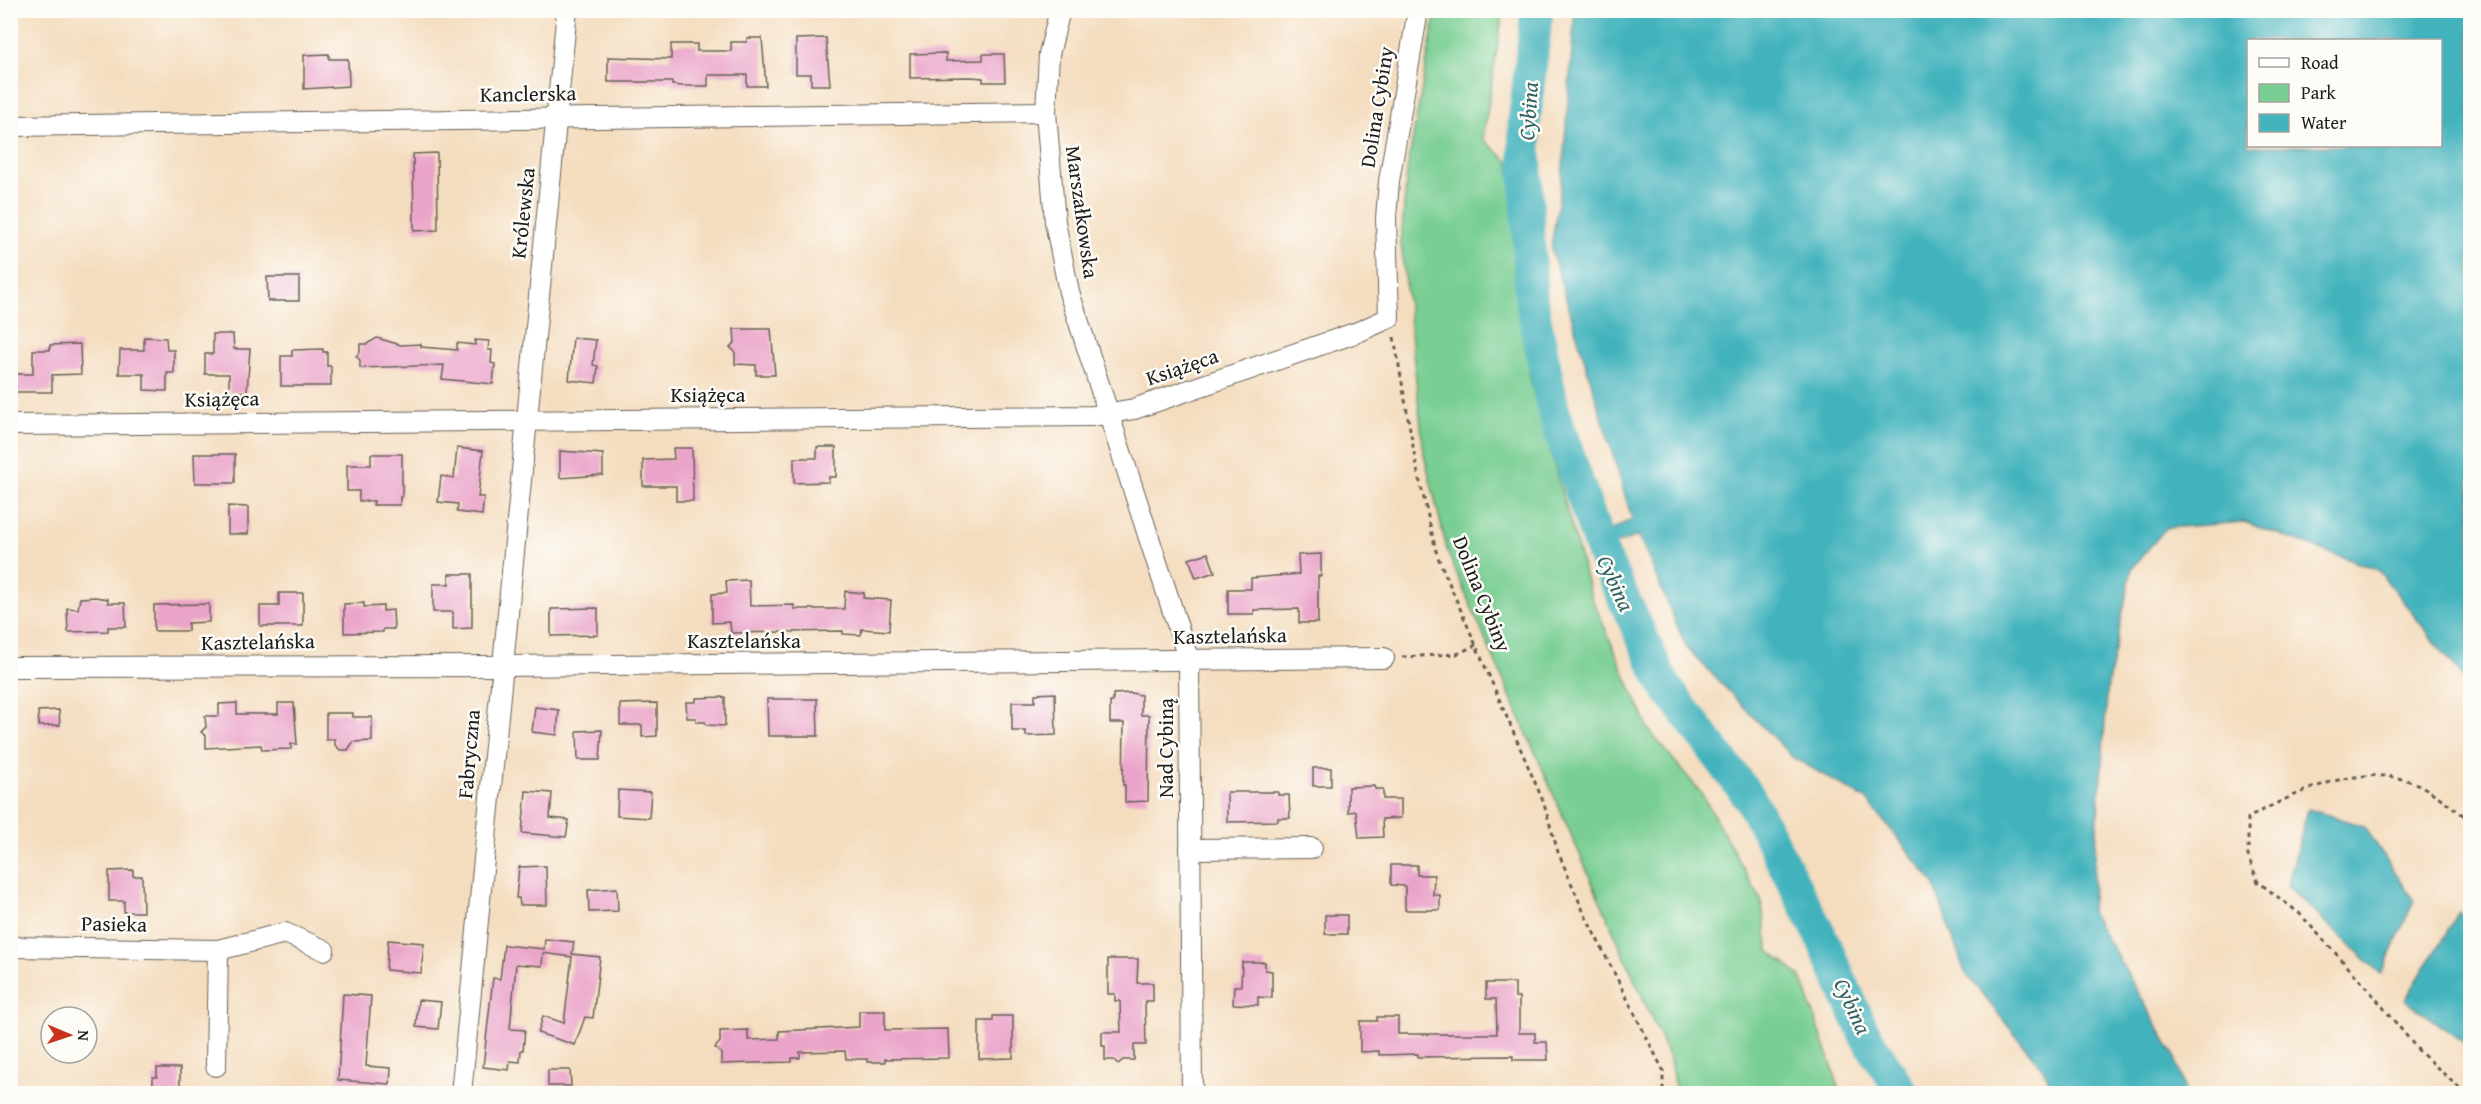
<svg xmlns="http://www.w3.org/2000/svg" width="2481" height="1104" font-family="'Gentium Book Plus',serif">
	<rect width="100%" height="100%" fill="#fdfcf7"/>
	<filter id="ink" filterUnits="userSpaceOnUse"><feTurbulence type="fractalNoise" baseFrequency=".0167" numOctaves="2"/><feDisplacementMap in="SourceGraphic" scale="12" xChannelSelector="R" yChannelSelector="G"/><feConvolveMatrix kernelMatrix="1 2 1 2 8 2 1 2 1" color-interpolation-filters="sRGB"/></filter>
	<filter id="wash" filterUnits="userSpaceOnUse"><feTurbulence type="fractalNoise" baseFrequency=".008" numOctaves="4" result="noise"/><feDisplacementMap in="SourceGraphic" scale="24" xChannelSelector="R" yChannelSelector="G"/><feGaussianBlur stdDeviation="1.35" result="paint"/><feColorMatrix in="noise" values="0 0 0 0 0 0 0 0 0 0 0 0 0 0 0 0 0 1.4 0 .05"/><feComposite in="paint" operator="in"/></filter>
	<g filter="url(#wash)">
		<rect width="100%" height="100%" fill="#f4ddbf"/>
		<path fill="#78ce93" stroke="#4a7558" stroke-width="1.5" d="M1436,11H1503L1483,139L1509,162L1530,379L1591,596L1649,730L1701,793L1761,900L1769,951L1801,977L1841,1093H1676L1670,1060L1448,554L1424,454L1401,243L1407,170Z"/>
		<g fill="#43b3bd" stroke="#30686c" stroke-width="1.5" fill-rule="evenodd">
			<path d="M1575,11H2470V686L2378,570L2244,522L2166,528L2132,568L2108,683L2091,912L2173,1052L2186,1093H2054L2044,1070L1965,973L1933,882L1866,799L1792,757L1686,647L1639,536L1614,544L1608,532L1632,519L1551,248L1562,177ZM2248,40H2440V146H2248Z"/>
			<path d="M2308,809L2364,826L2414,901L2381,974L2287,886Z"/>
			<path d="M2459,912L2470,922V1047L2405,1000Z"/>
		</g>
		<g fill="none" stroke-linecap="round" stroke-linejoin="round">
			<path stroke="#43b3bd" stroke-width="33" d="M1537,10L1524,123L1531,298L1554,413L1602,553L1664,684L1749,797L1819,932L1865,1035L1903,1094"/>
		</g>
		<g id="blocks">
			<g fill="#eaa3c9">
				<path d="M747,38H762L766,86H747V75H708V86H682L672,85V82H608V57L671,59V44H697V51H731V42H747Z"/>
				<path d="M826,38L830,85H811V74H796V39Z"/>
				<path d="M946,53V61L983,60V54H1004L1005,82H983V78L971,77L910,78V54Z"/>
				<path d="M329,54V59H348L349,86L304,89V55Z"/>
				<path d="M437,153L438,230L414,231L413,154Z"/>
				<path d="M267,277H299V301H268Z"/>
				<path d="M734,329H771L775,375H756V365L735,364V352L730,347L735,342Z"/>
				<path d="M213,334H233L234,349H250L247,392H229V374H205V354H213Z"/>
				<path d="M144,337L166,338L167,350H174V373H167V391L144,390V374H119L120,350H144Z"/>
				<path d="M377,338L401,345L421,344V347L457,350V343L475,345V340L489,341L488,350H492L491,363L495,364L493,384L442,379L444,365L360,368V360L356,356L360,352V344H367Z"/>
				<path d="M573,338L596,340L593,365L598,366L596,383L569,380Z"/>
				<path d="M80,344L81,374L52,375V392H10V374H33V350H50V345Z"/>
				<path d="M323,349V352H327V366H331V386H281V356H292V350Z"/>
				<path d="M817,447H836V477H829V482L794,483V458H817Z"/>
				<path d="M457,448L483,451L478,497H484L482,515L457,512L458,504L438,502L441,476L454,478Z"/>
				<path d="M673,448H692L693,501H676V486H643V460L674,459Z"/>
				<path d="M560,451L603,454V475L560,478Z"/>
				<path d="M194,454H235V483H195Z"/>
				<path d="M371,454H402V497H400V505H373L374,501H359V491H347V465H371Z"/>
				<path d="M228,506L248,507V534H228Z"/>
				<path d="M1208,553L1215,572L1196,578L1189,559Z"/>
				<path d="M1321,554V576H1318V623H1299V609L1254,610V614H1228V589H1251V578L1299,574L1298,555Z"/>
				<path d="M449,574H472V628L453,629V612H433V584H449Z"/>
				<path d="M749,580L750,606L794,605V609H844L845,591L864,593L863,598L891,600L889,631L862,629L861,635L843,634V631L731,633L730,622L712,623V594L727,593L726,581Z"/>
				<path d="M279,593H303V626H260V606H279Z"/>
				<path d="M95,597L108,599V603H125L126,627H108V631L68,632L67,608L78,609L80,598Z"/>
				<path d="M364,603V607L383,606V611L393,610L394,629H383V632L344,633V604Z"/>
				<path d="M209,604V622L188,623V631H154V605Z"/>
				<path d="M598,608V635L551,636V609Z"/>
				<path d="M1055,693L1056,735L1026,736V731H1012V702H1035V694Z"/>
				<path d="M1131,693L1141,695V715H1149L1148,801L1125,802V785H1123L1124,723H1110V702H1113V694Z"/>
				<path d="M725,697V726L707,725L705,722H696V718H687L686,702H696V698Z"/>
				<path d="M767,699H817L818,736H768Z"/>
				<path d="M237,703V714H278V703H294L297,744H291V749L262,750L261,745L206,748V736L201,732L206,727L205,716H219V704Z"/>
				<path d="M657,703V736L642,737V725H620V704Z"/>
				<path d="M535,707L559,710L557,735L532,732Z"/>
				<path d="M59,710L60,725L39,726L38,711Z"/>
				<path d="M326,713H353V717H372V741L353,742L348,750H340L335,745V739L326,740Z"/>
				<path d="M602,730L600,760H578L577,731Z"/>
				<rect x="1313" y="768" width="18" height="18"/>
				<path d="M1374,786L1375,789H1383V799H1401V818L1382,819L1383,837L1359,838L1356,811L1348,812V787Z"/>
				<path d="M618,790L651,792L649,818L617,816Z"/>
				<path d="M526,791L552,793L550,818L569,820L566,837L522,833Z"/>
				<path d="M1227,792H1278V795H1289L1290,818H1278V821L1227,822Z"/>
				<path d="M1391,865H1417V875H1434L1433,895H1440V910H1405V886L1391,885Z"/>
				<path d="M546,866L547,905H520L519,898H516L519,867Z"/>
				<path d="M133,870V876H142L143,912H124V901H109V871Z"/>
				<path d="M617,888L618,911L589,912L588,890Z"/>
				<rect x="1325" y="915" width="22" height="19"/>
				<path d="M545,939L574,942L572,954L600,957L593,1018L585,1017L575,1045L538,1033L543,1016L564,1023L572,957L543,953L542,966L516,964L510,1029L525,1030L523,1050H521L520,1062L510,1061L509,1070L483,1067L493,978L500,979L504,945L544,949Z"/>
				<path d="M388,940L424,943L421,973L386,970Z"/>
				<path d="M1108,959H1138L1137,983H1153V1001H1145L1146,1045H1134V1060H1123L1118,1064L1114,1060H1105V1046H1102V1032H1121L1120,1001H1115V994H1108Z"/>
				<path d="M1242,962H1265V970L1272,971V998L1258,997V1005L1233,1004L1234,986H1241Z"/>
				<path d="M1486,983H1515V997H1519V1033H1535V1042H1547L1548,1060H1513V1056L1418,1057V1054L1379,1055V1051L1360,1052V1021H1377V1017H1398V1034H1497L1496,999H1486Z"/>
				<path d="M343,994L371,996L366,1066L391,1068L390,1084L338,1080Z"/>
				<path d="M418,1000L441,1002L438,1029L416,1027Z"/>
				<path d="M859,1011H885V1030L948,1029L949,1058L885,1059V1062H867V1059H846L845,1051L800,1052V1058H792V1062L721,1064V1053L715,1048L720,1042V1031L748,1030V1040L779,1039V1031L859,1027Z"/>
				<path d="M993,1016H1013V1058L979,1059V1021H993Z"/>
				<path d="M157,1068H180V1094H153V1077H157Z"/>
				<path d="M548,1070H570L571,1086H548Z"/>
			</g>
		</g>
	</g>
	<g filter="url(#ink)">
		<use href="#blocks" fill-opacity="0" stroke="#686055" stroke-width="1.5"/>
		<g fill="none" stroke-linecap="round" stroke-linejoin="round">
			<defs>
				<g id="minor">
					<path d="M1060,10L1049,54L1046,112L1055,222L1069,292L1189,661L1192,1094"/>
					<path d="M10,126L1046,112"/>
					<path d="M10,425L1093,416L1134,409L1358,332L1389,318L1386,218L1389,181L1418,10"/>
					<path d="M10,667L502,666L1384,658"/>
					<path d="M1190,849L1312,848"/>
					<path d="M10,947L218,950L285,933L324,950"/>
					<path d="M216,1066L218,950"/>
					<path d="M461,1094L567,10"/>
				</g>
			</defs>
			<use href="#minor" stroke="#686055" stroke-width="22"/>
			<g stroke="#686055" stroke-width="3" stroke-dasharray="4.5 4.5" stroke-linecap="butt">
				<path d="M1394,337L1417,469L1437,555L1543,801L1558,852L1584,913L1663,1070V1094"/>
				<path d="M1402,657L1457,654L1476,645"/>
				<path d="M2466,1094L2419,1051L2368,989L2299,913L2258,882L2248,856V818C2295,793 2357,762 2412,782C2430,788 2454,809 2470,820"/>
			</g>
			<use href="#minor" stroke="#fff" stroke-width="20"/>
		</g>
	</g>
	<g text-anchor="middle" stroke-width="5" stroke-linejoin="round" paint-order="stroke">
		<g font-size="21" fill="#1c1c1c" stroke="#fdfcf7">
			<text transform="translate(528 94) rotate(-1)" y="7">Kanclerska</text>
			<text transform="translate(1377 107) rotate(-81)" y="7">Dolina Cybiny</text>
			<text transform="translate(1082 212) rotate(82)" y="7">Marszałkowska</text>
			<text transform="translate(523 213) rotate(-84)" y="7">Królewska</text>
			<text transform="translate(1182 367) rotate(-19)" y="7">Książęca</text>
			<text x="708" y="402">Książęca</text>
			<text transform="translate(222 399) rotate(-1)" y="7">Książęca</text>
			<text transform="translate(1482 594) rotate(68)" y="7">Dolina Cybiny</text>
			<text transform="translate(1230 636) rotate(-1)" y="7">Kasztelańska</text>
			<text x="744" y="648">Kasztelańska</text>
			<text transform="translate(258 642) rotate(-1)" y="7">Kasztelańska</text>
			<text transform="translate(1166 748) rotate(-90)" y="7">Nad Cybiną</text>
			<text transform="translate(469 754) rotate(-85)" y="7">Fabryczna</text>
			<text transform="translate(114 924) rotate(1)" y="7">Pasieka</text>
		</g>
		<g font-size="22" font-style="italic" fill="#2e6064" stroke="#fdfcf7">
			<text transform="translate(1528 111) rotate(-86)" y="8">Cybina</text>
			<text transform="translate(1616 583) rotate(65)" y="8">Cybina</text>
			<text transform="translate(1853 1006) rotate(65)" y="8">Cybina</text>
		</g>
	</g>
	<rect width="2481" height="1104" fill="none" stroke="#fdfcf7" stroke-width="36"/>
	<rect x="2247" y="39" width="195" height="108" fill="#fdfcf7" stroke="#a3a29f" stroke-width="1.5"/>
	<rect x="2259" y="58" width="30" height="9" fill="#ffffff" stroke="#a3a29f" stroke-width="1.5"/>
	<text x="2301" y="69" font-size="18" fill="#1c1c1c">Road</text>
	<rect x="2259" y="84" width="30" height="18" fill="#78ce93" stroke="#a3a29f" stroke-width="1.5"/>
	<text x="2301" y="99" font-size="18" fill="#1c1c1c">Park</text>
	<rect x="2259" y="114" width="30" height="18" fill="#43b3bd" stroke="#a3a29f" stroke-width="1.5"/>
	<text x="2301" y="129" font-size="18" fill="#1c1c1c">Water</text>
	<g transform="translate(69 1035) rotate(92)"><circle r="28" fill="#fdfcf7" stroke="#a3a29f" stroke-width="1.5"/>
	<path d="M0-4.5L10 22L0 15L-10 22Z" fill="#c8321e"/>
	<text y="-9" font-size="16" font-weight="bold" text-anchor="middle" fill="#1c1c1c">N</text>
	</g>
</svg>
